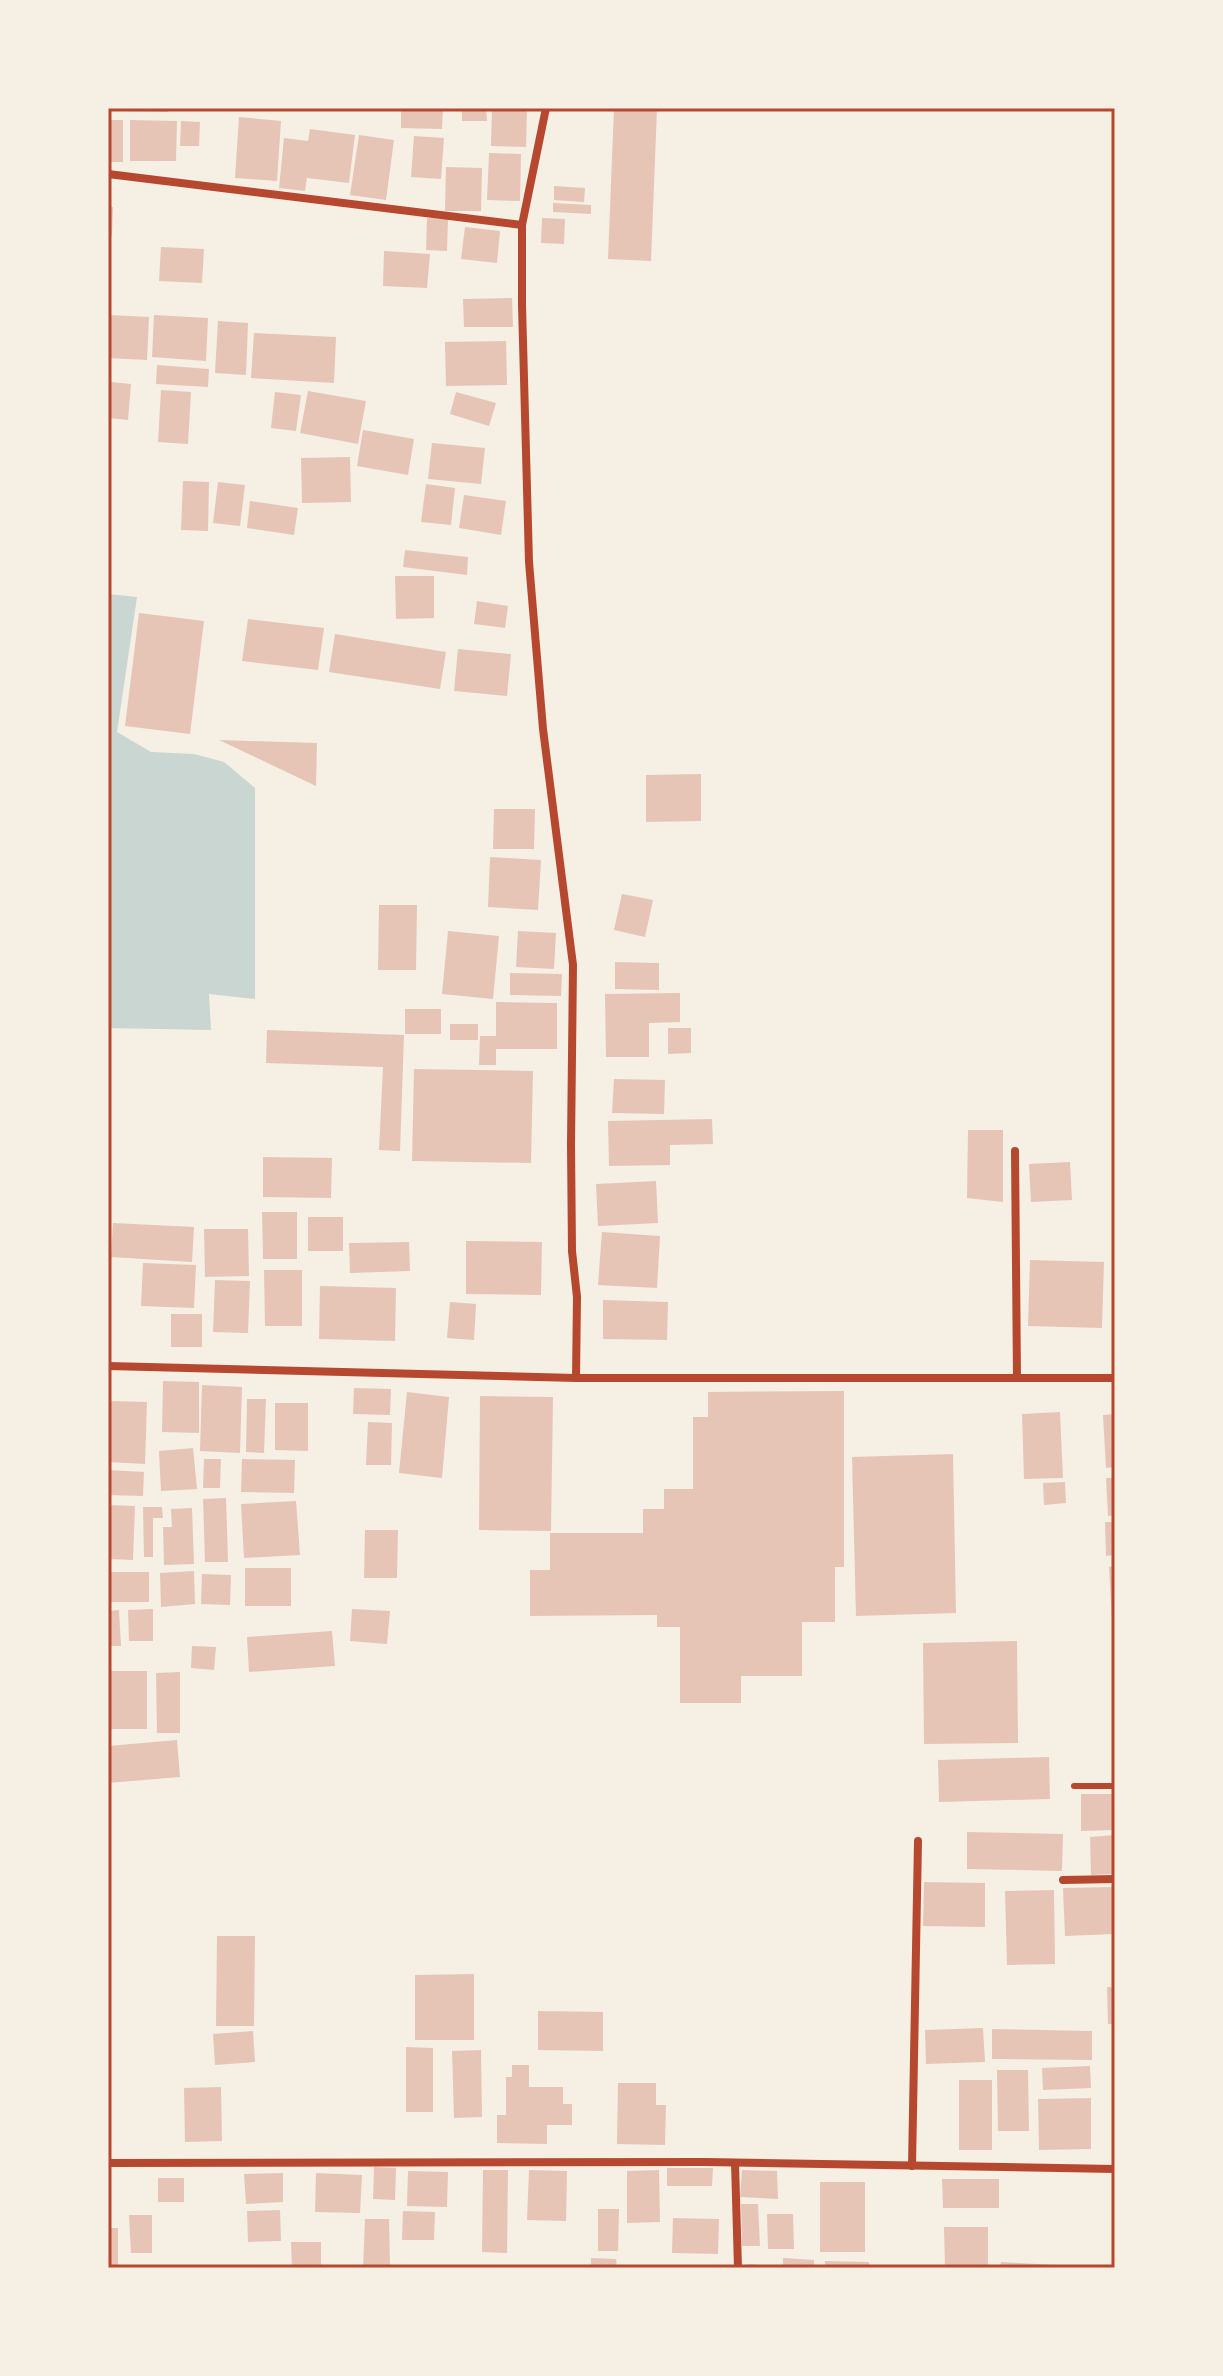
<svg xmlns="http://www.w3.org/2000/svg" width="1223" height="2376" font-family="Overpass,sans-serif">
	<rect width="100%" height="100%" fill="#f6efe4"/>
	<path fill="#c9d6d2" d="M108,594L137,597L117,732L151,752L194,754L224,762L255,788V999L209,994L211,1030L108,1028Z"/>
	<g fill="#e6c5b7">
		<path d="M127,108H169L168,112L127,111Z"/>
		<path d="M401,108H443L442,129L401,128Z"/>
		<path d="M462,108H486L487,121H462Z"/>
		<path d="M492,108H527L526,147L491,146Z"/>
		<path d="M614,108H657L651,261L608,259Z"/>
		<path d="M239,117L281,121L277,181L235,178Z"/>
		<rect x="108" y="120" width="15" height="42"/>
		<path d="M130,120L177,121L176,161H130Z"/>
		<path d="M181,121L200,122L199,146H180Z"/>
		<path d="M310,129L355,135L349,183L307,178L305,191L279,188L284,138L308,141Z"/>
		<path d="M359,135L394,140L386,200L350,195Z"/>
		<path d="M414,136L444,138L441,179L411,177Z"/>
		<path d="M489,153L521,154L520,201L487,200Z"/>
		<path d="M446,167L482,168L481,211H445Z"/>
		<path d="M554,186L585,188L584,202L554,200Z"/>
		<path d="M553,203L591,205V214L553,212Z"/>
		<path d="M108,207H113L112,236L108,235Z"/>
		<path d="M427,218L448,219L447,251L426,250Z"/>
		<path d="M542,218L565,219L564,244L541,243Z"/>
		<path d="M465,227L500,231L497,263L461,259Z"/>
		<path d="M161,247L204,249L202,283L159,281Z"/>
		<path d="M384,251L430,254L427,288L383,286Z"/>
		<path d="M512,298L513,327H464L463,299Z"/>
		<path d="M108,315L149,317L147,360L108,358Z"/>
		<path d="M154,315L208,318L206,361L152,357Z"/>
		<path d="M218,321L248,323L246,375L215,373Z"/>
		<path d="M254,333L336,337L334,383L251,378Z"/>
		<path d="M506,341L507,385L446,386L445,342Z"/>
		<path d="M157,365L209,369L208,387L156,384Z"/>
		<path d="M111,382L131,384L128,420L108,418Z"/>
		<path d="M161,390L191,392L188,444L158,442Z"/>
		<path d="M308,391L366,401L358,444L300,433Z"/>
		<path d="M275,392L301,395L296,431L271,428Z"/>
		<path d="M456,392L496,403L489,426L450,414Z"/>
		<path d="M363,430L414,439L408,475L357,466Z"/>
		<path d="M432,443L485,448L481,484L428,479Z"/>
		<path d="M350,457L351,502L302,503L301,458Z"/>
		<path d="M183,481L209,482L208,531L181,530Z"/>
		<path d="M218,482L245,485L240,526L213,523Z"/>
		<path d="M426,484L455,488L451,525L421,522Z"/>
		<path d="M464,495L506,501L501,535L459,528Z"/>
		<path d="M250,501L298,508L294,535L247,528Z"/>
		<path d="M405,550L468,557L467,575L403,567Z"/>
		<path d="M395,576H434V618L396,619Z"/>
		<path d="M477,601L508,606L505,628L474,624Z"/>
		<path d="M139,613L204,621L190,734L125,726Z"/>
		<path d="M248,619L324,628L318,670L242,661Z"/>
		<path d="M335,634L446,652L440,689L329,672Z"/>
		<path d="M458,649L511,654L507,696L454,691Z"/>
		<path d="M219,740L317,743L316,786Z"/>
		<path d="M701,774V821L646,822V775Z"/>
		<path d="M494,809H535L534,849H493Z"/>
		<path d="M490,857L541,860L538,910L488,907Z"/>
		<path d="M622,894L653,900L645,937L614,930Z"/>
		<path d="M379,905H417L416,970H378Z"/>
		<path d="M448,931L499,936L493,999L442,994Z"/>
		<path d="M518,931L556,933L554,969L516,967Z"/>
		<path d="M615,962L659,963V990L615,989Z"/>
		<path d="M510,973L562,974L561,996L510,995Z"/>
		<path d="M680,993V1022L649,1023V1057H606L605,994Z"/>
		<path d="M496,1002L557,1003V1049H496V1065H479L480,1036H496Z"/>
		<rect x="405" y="1009" width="36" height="25"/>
		<rect x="450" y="1024" width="28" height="16"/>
		<path d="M668,1028H691V1053L668,1054Z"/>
		<path d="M267,1030L404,1035L400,1151L379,1150L383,1067L266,1063Z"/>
		<path d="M414,1069L533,1071L531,1163L412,1161Z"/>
		<path d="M614,1079L665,1080L664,1114L612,1113Z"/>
		<path d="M712,1119L713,1144L670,1145V1165L609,1166L608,1121Z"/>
		<path d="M968,1130H1003V1202L967,1198Z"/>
		<path d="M263,1157L332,1158L331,1198L263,1197Z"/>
		<path d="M1070,1162L1072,1200L1031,1202L1029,1164Z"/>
		<path d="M656,1181L658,1223L598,1226L596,1184Z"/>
		<path d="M262,1212H297V1259H263Z"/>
		<rect x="308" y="1217" width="35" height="34"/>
		<path d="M113,1223L194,1227L192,1262L111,1257Z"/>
		<path d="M204,1229H248L249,1276L205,1277Z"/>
		<path d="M602,1232L660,1236L657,1288L598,1285Z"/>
		<path d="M466,1241L542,1242L541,1295L466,1294Z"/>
		<path d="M409,1242L410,1271L350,1273L349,1243Z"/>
		<path d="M1030,1260L1104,1262L1102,1328L1028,1326Z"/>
		<path d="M143,1263L196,1265L194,1308L141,1306Z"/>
		<path d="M264,1270H302V1326H265Z"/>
		<path d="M215,1280L250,1281L248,1333L213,1332Z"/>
		<path d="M320,1286L396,1288L395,1341L319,1339Z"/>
		<path d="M603,1300L668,1302L667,1340L603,1339Z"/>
		<path d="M450,1302L476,1304L474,1340L447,1338Z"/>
		<rect x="171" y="1314" width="31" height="33"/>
		<path d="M163,1381L199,1382V1433L162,1432Z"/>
		<path d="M202,1385L242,1387L240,1453L200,1451Z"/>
		<path d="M354,1388L391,1389L390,1415L353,1414Z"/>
		<path d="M844,1391V1567H835V1622H802V1676H741V1703H680V1627H657V1615L530,1616V1570H550V1533H643V1509H664V1489H693V1417H708V1392Z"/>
		<path d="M407,1392L449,1397L442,1478L399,1473Z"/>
		<path d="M480,1396L553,1397L551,1531L479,1530Z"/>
		<path d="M247,1399H266L264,1453L246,1452Z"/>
		<path d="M108,1401L147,1402L145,1464L108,1462Z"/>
		<path d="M275,1403H308V1451L275,1450Z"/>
		<path d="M1060,1412L1063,1478L1024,1479L1022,1414Z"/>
		<path d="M1115,1414V1467L1106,1468L1103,1415Z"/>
		<path d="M368,1422L392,1423L391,1465H366Z"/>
		<path d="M193,1448L197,1489L161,1491L159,1451Z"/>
		<path d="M953,1454L956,1613L856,1616L852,1457Z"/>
		<path d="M204,1459H221L220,1488H203Z"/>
		<path d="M242,1459L295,1460L294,1493L241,1492Z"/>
		<path d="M108,1470L144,1472L143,1496L108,1495Z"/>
		<path d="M1106,1478H1115V1515L1108,1516Z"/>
		<path d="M1065,1482L1066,1503L1044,1505L1043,1483Z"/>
		<path d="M226,1498L228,1562H205L203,1499Z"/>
		<path d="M296,1501L300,1555L244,1558L241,1504Z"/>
		<path d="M108,1505L135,1506L133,1560L108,1559Z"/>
		<path d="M143,1507H162L163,1518H153V1557H144Z"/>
		<path d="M192,1508L194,1564L164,1565L163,1527H172L171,1509Z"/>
		<path d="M1105,1522H1115V1555L1106,1556Z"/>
		<path d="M365,1530H398L397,1578H364Z"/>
		<path d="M1115,1566V1619H1112L1109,1567Z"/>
		<rect x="245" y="1568" width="46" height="38"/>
		<path d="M194,1571L195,1604L161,1607L160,1573Z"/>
		<path d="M108,1572H149V1602H109Z"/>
		<path d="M202,1574L231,1575L230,1605L201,1604Z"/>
		<path d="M153,1609V1641H129L128,1610Z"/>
		<path d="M352,1609L390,1611L387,1644L350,1641Z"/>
		<path d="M119,1610L121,1646H108V1611Z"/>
		<path d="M332,1631L335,1666L249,1672L247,1637Z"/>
		<path d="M1017,1641L1018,1743L924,1744L923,1643Z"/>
		<path d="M192,1646L216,1647L214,1670L191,1668Z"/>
		<path d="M110,1671H147V1729H111Z"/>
		<path d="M180,1672V1733H157L156,1673Z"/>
		<path d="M177,1740L180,1777L108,1783V1746Z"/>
		<path d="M1049,1757L1050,1799L939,1802L938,1760Z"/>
		<path d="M1081,1794H1115V1830L1081,1831Z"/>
		<path d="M967,1832L1063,1834L1062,1871L967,1869Z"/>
		<path d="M1115,1835V1874L1091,1875L1090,1837Z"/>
		<path d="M924,1882L985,1883V1927L923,1926Z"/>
		<path d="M1115,1887V1934L1065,1936L1063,1888Z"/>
		<path d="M1054,1890L1055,1964L1007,1965L1005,1891Z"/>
		<path d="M217,1936H255L254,2026H216Z"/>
		<path d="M474,1974V2040H415V1975Z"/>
		<path d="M1107,1987H1115V2024H1108Z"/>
		<path d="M538,2011L603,2012V2051L538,2050Z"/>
		<path d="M983,2028L985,2062L926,2064L925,2030Z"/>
		<path d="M992,2029L1092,2031V2060L992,2059Z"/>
		<path d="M253,2031L255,2062L215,2065L213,2034Z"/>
		<path d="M406,2047L433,2048V2112H406Z"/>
		<path d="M481,2050L482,2117L454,2118L452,2051Z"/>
		<path d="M512,2065H529V2087H563V2104H572V2125H547V2144L497,2143V2115H506V2077H512Z"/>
		<path d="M1090,2066L1091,2088L1043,2090L1042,2068Z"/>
		<path d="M997,2070H1028L1029,2131H998Z"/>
		<rect x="959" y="2080" width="33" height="70"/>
		<path d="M618,2083H656V2105H666L665,2145L617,2144Z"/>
		<path d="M221,2087L222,2141L185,2142L184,2088Z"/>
		<path d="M1091,2098V2149L1039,2150L1038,2099Z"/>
		<path d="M374,2167L396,2168L395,2200L373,2199Z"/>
		<path d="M667,2168H713L712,2186H667Z"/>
		<path d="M483,2170H508L507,2253L482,2252Z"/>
		<path d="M529,2170L567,2171L566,2221L527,2220Z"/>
		<path d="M659,2170L660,2222L627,2223V2171Z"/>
		<path d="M742,2170L777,2171L778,2199L740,2197Z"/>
		<path d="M408,2171L448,2172L447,2207L407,2206Z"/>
		<path d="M283,2173V2202L246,2204L244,2174Z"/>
		<path d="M316,2173L362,2175L360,2213L315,2212Z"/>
		<rect x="158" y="2178" width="26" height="24"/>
		<path d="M942,2179H999V2208H943Z"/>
		<rect x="820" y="2182" width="45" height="70"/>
		<path d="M741,2204H758L760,2246H742Z"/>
		<path d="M598,2209H619L618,2251H598Z"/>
		<path d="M280,2210L281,2241L248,2242L247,2211Z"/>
		<path d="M403,2211L435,2212L434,2240H402Z"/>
		<path d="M767,2214H793L794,2249H768Z"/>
		<path d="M129,2215H152V2253H131Z"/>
		<path d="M673,2218L719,2219L718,2254L672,2253Z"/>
		<path d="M365,2219H389L390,2266L363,2268Z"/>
		<path d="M944,2227H988V2268H945Z"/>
		<rect x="108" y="2228" width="10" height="40"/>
		<path d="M291,2242H321V2268H292Z"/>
		<path d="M591,2258L616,2259L617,2268H591Z"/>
		<path d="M783,2258L814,2260V2268H783Z"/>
		<path d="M825,2261L869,2262V2268H825Z"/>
		<path d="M1001,2262L1070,2266V2268H1000Z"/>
		<path d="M749,2264L770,2266V2268H749Z"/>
	</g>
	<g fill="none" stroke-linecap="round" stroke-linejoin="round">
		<path stroke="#b5482f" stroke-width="6" d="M1074,1786H1115"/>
		<g stroke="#b5482f" stroke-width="8">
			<path d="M546,108L522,225V305L529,562L543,729L573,965L571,1145L572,1251L577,1297L576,1378"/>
			<path d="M108,174L522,225"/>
			<path d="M1015,1151L1017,1378"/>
			<path d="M108,1366L576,1378H1115"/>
			<path d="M1063,1880L1115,1879"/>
			<path d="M108,2163L706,2162L1115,2169"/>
			<path d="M735,2163L738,2268"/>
			<path d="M912,2166L918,1841"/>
		</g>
	</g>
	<rect width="1223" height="2376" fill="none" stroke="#f6efe4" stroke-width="220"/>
	<rect x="110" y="110" width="1003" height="2156" fill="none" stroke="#b5482f" stroke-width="3"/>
</svg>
